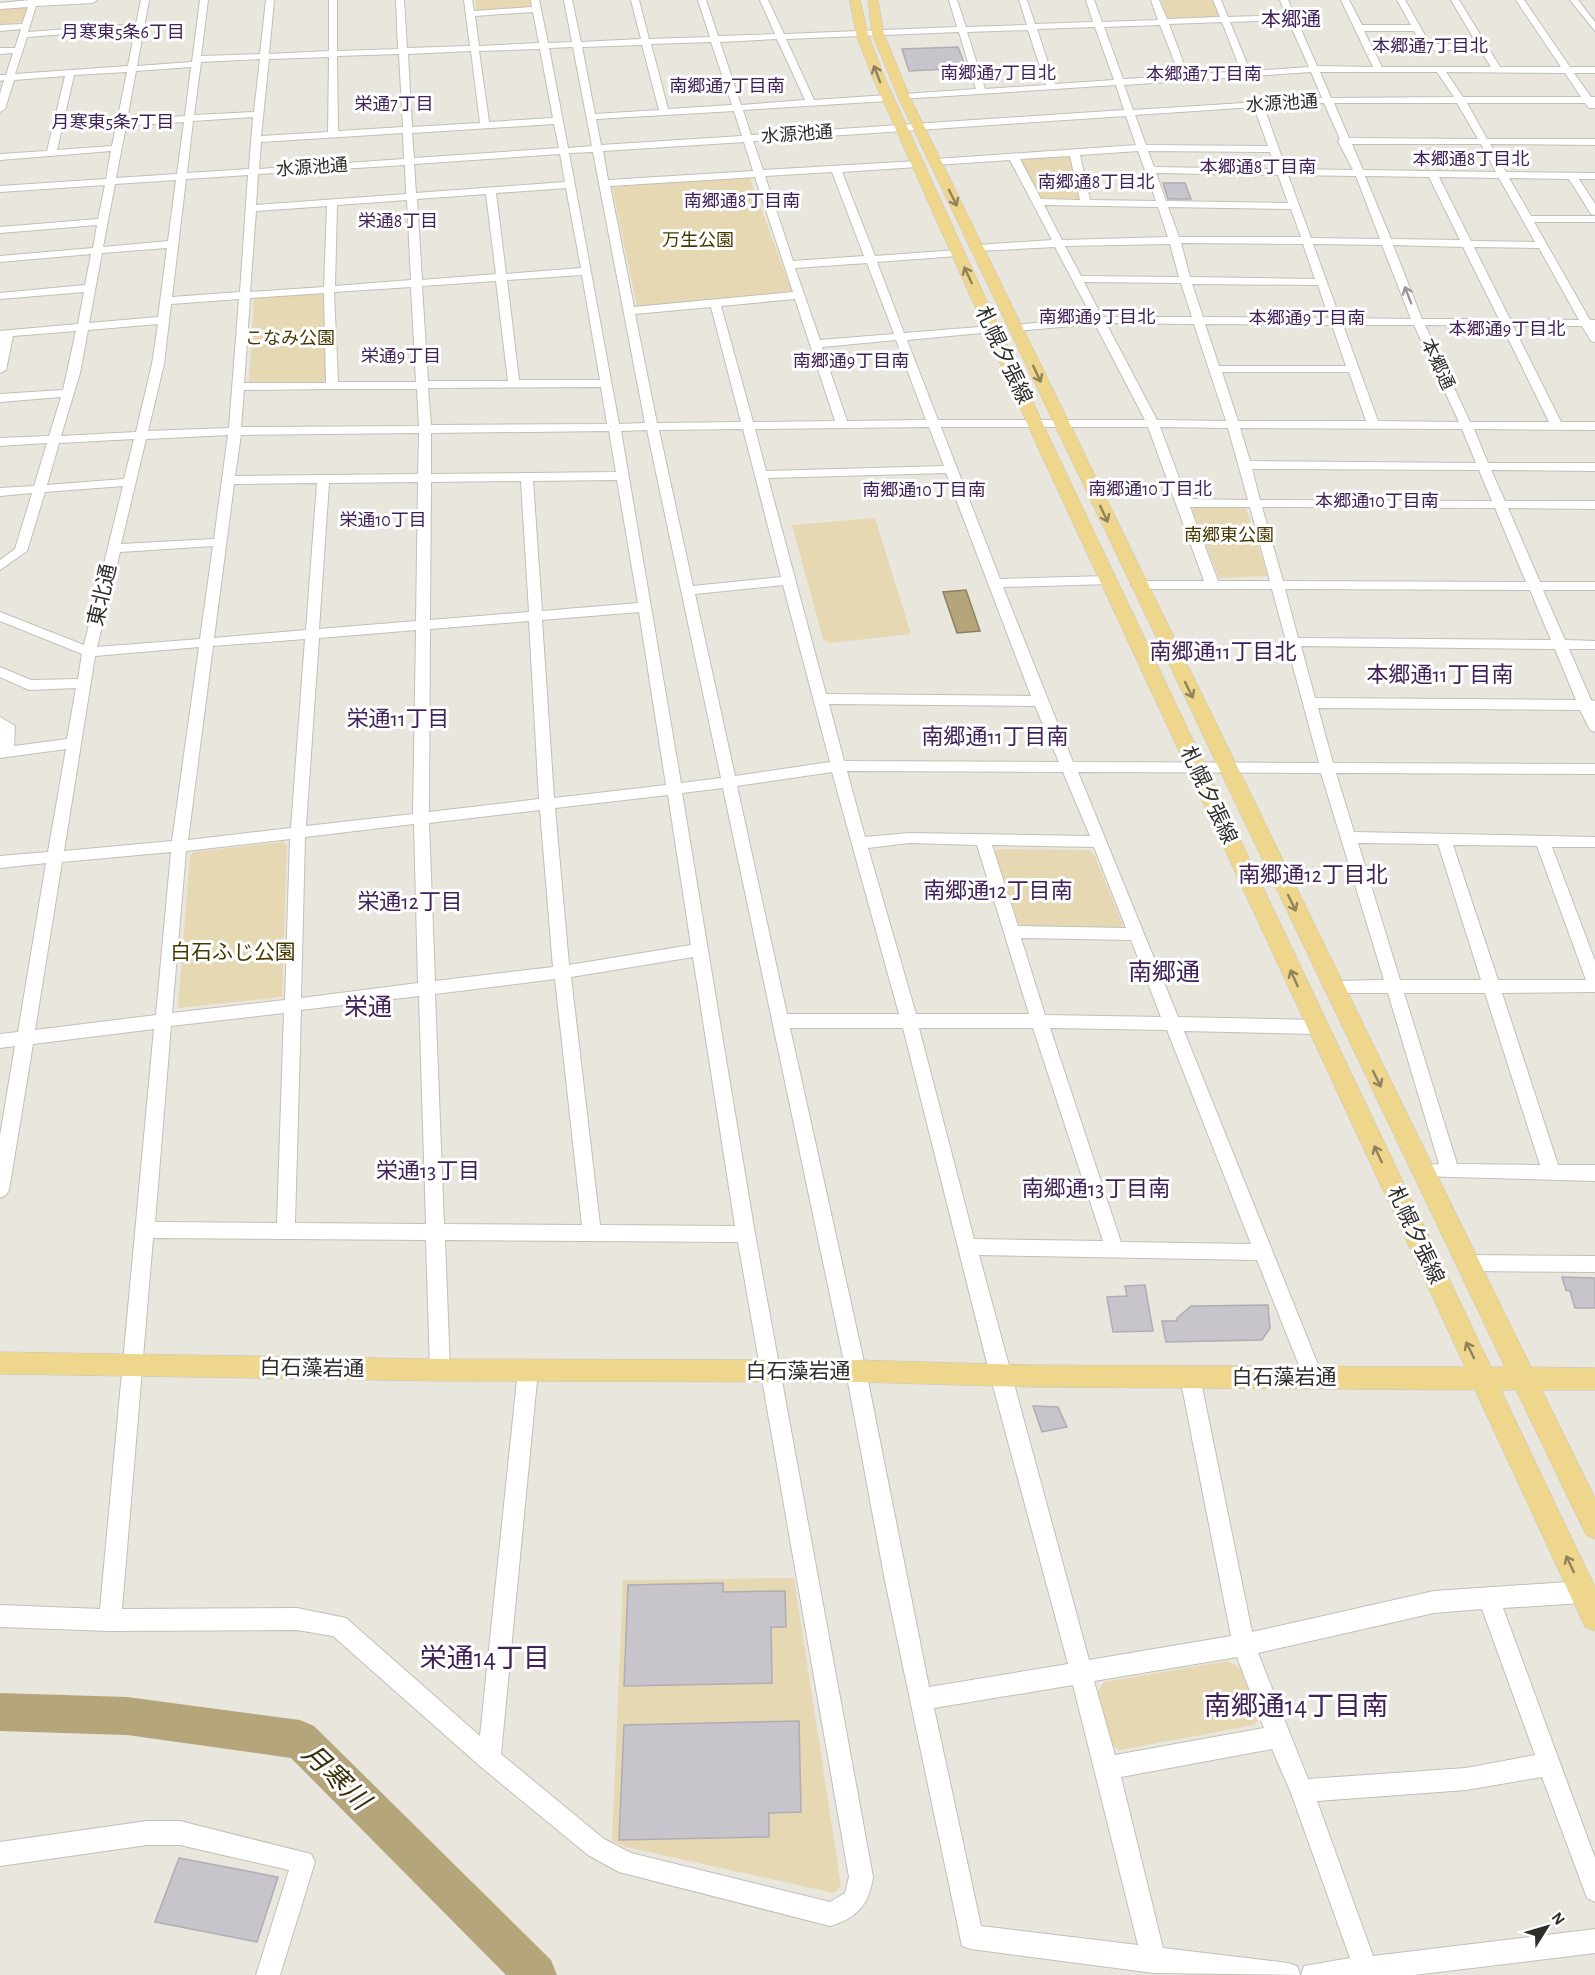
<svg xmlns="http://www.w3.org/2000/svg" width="1595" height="1975" font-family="'Alegreya Sans','Noto Sans JP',sans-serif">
	<rect width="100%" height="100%" fill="#e9e6de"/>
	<g fill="#e6d8b3">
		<path d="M475,0H530L531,8L477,12Z"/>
		<path d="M1161,0H1212L1220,17L1168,18Z"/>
		<path d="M27,7L23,22L0,25V8Z"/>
		<path d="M1069,154L1081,199L1040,198L1020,159L1023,156Z"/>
		<path d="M749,176L792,292L637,307L612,187Z"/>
		<path d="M321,293L325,294L327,382L249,383L254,297Z"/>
		<path d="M1195,508H1246L1268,576L1219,578L1192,510Z"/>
		<path d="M875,518L911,634L830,643L823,639L792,525Z"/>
		<path d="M284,842L287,846L282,997L178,1008L190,855L194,852Z"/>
		<path d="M999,849L1089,850L1094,854L1123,925L1120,928H1025L1019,924L993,852Z"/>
		<path d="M794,1578L841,1886L834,1893L626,1847L612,1841L623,1580Z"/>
		<path d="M1228,1661L1241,1669L1260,1718L1254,1725L1120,1750L1113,1746L1098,1692L1104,1682Z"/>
	</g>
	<path fill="#b5a57b" stroke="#8d8163" stroke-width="1.5" d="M966,590L980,631L957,633L943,592Z"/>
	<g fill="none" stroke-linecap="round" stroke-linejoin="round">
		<path fill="#b5a57b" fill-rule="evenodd" d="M0,1693L127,1697L300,1720L314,1726L551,1960L557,1975H506L291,1758L127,1735L0,1731Z"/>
	</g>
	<g fill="#c7c4cb" stroke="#afacb3" stroke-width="1.5">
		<path d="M958,47L966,68L909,71L902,49Z"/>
		<path d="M1163,183H1185L1191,199H1168Z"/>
		<path d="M1562,1277L1595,1278V1308H1575L1570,1291L1566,1290Z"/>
		<path d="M1145,1285L1153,1331L1113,1332L1107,1297L1127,1296L1125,1286Z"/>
		<path d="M1268,1305L1270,1328L1262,1340L1166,1342L1162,1321H1177V1318L1191,1306Z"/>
		<path d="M1033,1406L1058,1407L1067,1427L1042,1432Z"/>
		<path d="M723,1583V1592L785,1591L786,1627H771L772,1683L624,1686L628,1585Z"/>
		<path d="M799,1721L801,1812L769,1813V1837L619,1840L624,1725Z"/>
		<path d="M179,1858L278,1877L257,1942L155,1922Z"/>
	</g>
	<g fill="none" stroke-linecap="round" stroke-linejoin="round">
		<defs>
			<g id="minor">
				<path d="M30,0H97L93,3L36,6L28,32L136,24L141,0H149L137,66L192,62L200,0H208L201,56L260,54L266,0H274L269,54L329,51V0H337V51L398,49L396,0H404L407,48L470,46L464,0H472L474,11L532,7L531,0H539L548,43L572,42L564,0H572L581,42L641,39L631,0H639L649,39L710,37L698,0H706L718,36L775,34L760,0H768L784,34L957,27L949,0H957L966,27L1027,25L1019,0H1027L1035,24L1093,22L1086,0H1094L1102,22L1158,20L1151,0H1159L1167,19L1220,17L1213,0H1221L1228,17L1286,15L1280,0H1288L1317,66L1373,67L1341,0H1349L1362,25H1411L1397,0H1405L1430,44H1477L1451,0H1459L1500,67H1561L1516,0H1524L1570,67H1595V73H1574L1591,97H1595V108H1589L1585,103H1467L1487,139H1595V145L1490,144L1506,172L1595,173V179H1579L1595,204V215L1591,214L1569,179L1509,178L1531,216H1595V222H1534L1590,320H1595V342L1591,341L1582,326H1513L1561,422H1595V430L1474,429L1488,463H1595V471L1491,470L1505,501H1595V509L1508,508L1540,582H1595V590H1543L1565,640L1595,641V649H1569L1591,700L1595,701V732L1590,730L1580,710L1318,708L1333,763L1595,764V774L1336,773L1354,832L1595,837V847H1552L1595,961V992L1502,993L1558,1165H1595V1181L1416,1176L1413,1171L1416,1166L1439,1164L1388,993H1332L1326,991L1324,987L1326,983L1332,981L1384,980L1321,773L1078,772L1178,1017L1317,1020L1323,1022L1325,1027L1323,1032L1317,1034L1184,1031L1323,1377L1320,1383L1313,1386L1306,1383L1257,1260L979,1255L1089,1660L1231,1636L1180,1377L1183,1371L1190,1368L1197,1371L1200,1377L1252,1632L1434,1591L1583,1581L1591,1584L1594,1592L1591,1600L1583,1603L1503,1608L1595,1858V1902L1587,1898L1542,1777L1466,1790L1317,1801L1373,1956L1595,1929V1953L1414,1975H1301L1304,1966L1350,1958L1291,1793L1272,1749L1121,1777L1163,1948L1288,1963L1297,1966L1300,1975L1154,1973L971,1949L962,1946L885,1581L846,1371L723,788L682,793L755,1234L873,1877C869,1905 857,1918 830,1926L619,1872L588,1855L481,1767L333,1636L297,1630L110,1631L0,1627V1605L100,1609L154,1029L33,1044L9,1190L6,1195L0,1198V1136L15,1046L0,1048V1034L18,1032L46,863L0,868V856L48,852L66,749L0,758V717L15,726L14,746L67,739L76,688L29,690L0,677V667L31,680L78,679L82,654L0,621V612L84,645L123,486L45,492L27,551L0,570V560L15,549L32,493L0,496V488L34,486L47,443L0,446V438L49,436L61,397L0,402V394L63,390L76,331L13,336L6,370L0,373V331L78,324L84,292L0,299V293L85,285L91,254L0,262V256L93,248L97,225L0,233V227L98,219L105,185L0,192V186L106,179L111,151L0,160V154L47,151L65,76L14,80L5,109L0,112V94L4,80L0,81V75H6L13,53L0,54V48H15L21,29L0,31V25L22,24L28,7L0,9V3ZM533,12L539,43L479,46L475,16ZM1288,20L1309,67L1250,71L1230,22ZM1222,22L1241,71L1188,75L1169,24ZM1160,25L1180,76L1123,79L1104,27ZM1095,27L1114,80L1055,84L1037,29ZM135,29L128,66L15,74L27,37ZM1028,30L1046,85L985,89L967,32ZM1364,31H1414L1424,49L1427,50H1480L1491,67H1382ZM959,32L976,89L904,94L901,95V99L1116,85L1124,110L751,135L743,110L887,101L892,98L887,95L814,100L786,39ZM777,39L805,100L741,105L720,42ZM711,42L732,105L668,109L651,44ZM642,45L659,110L595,114L582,47ZM573,47L592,146L568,148L549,48ZM540,49L553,118L489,122L479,51ZM471,51L480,123L412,127L408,54ZM399,54L403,127L338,131L337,56ZM329,57L328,132L261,136L269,59ZM260,59L254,112L194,115L201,62ZM191,67L185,116L127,120L136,71ZM127,72L112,146L57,150L74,75ZM1311,72L1322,98L1133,110L1124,85ZM1320,72H1437L1454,97L1331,98ZM1446,72L1565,73L1581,97H1463ZM1324,103L1340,139L1338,141L1353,170L1286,169L1264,107ZM1334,103H1457L1478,139L1349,138ZM1254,107L1268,146L1146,145L1135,115ZM734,111L742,136L601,145L596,119ZM1126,116L1136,145L936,159L931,162L936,165L1010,160L1052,240L977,245L972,248L977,251L1055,247L1092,317L1016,325L1010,328L1016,331L1095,324L1145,420H938L907,340L992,332L998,329L992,326L904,333L877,262L957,256L962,253L957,250L875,256L842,172L917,167L922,164L917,161L763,170L753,141ZM253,117L249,169L187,173L193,121ZM184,122L177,174L116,178L126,126ZM554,124L559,148L414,158L412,133ZM403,133L404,159L259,169L261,142ZM744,142L753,171L608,180L603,151ZM1352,144H1481L1496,172L1363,170ZM1138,151L1156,201L1090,200L1080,155ZM1148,151L1270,152L1276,169L1154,167ZM593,152L645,423L619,424L569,153ZM560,154L565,182L416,193L414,164ZM1070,156L1080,200L1041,199L1020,159ZM405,165L406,194L256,205L258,174ZM832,172L864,256L793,261L765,176ZM1156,173L1278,175L1288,203L1166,201ZM248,175L240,292L172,297L186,179ZM1288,175L1356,176L1380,239L1311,238ZM1365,176L1429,177L1460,240L1391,239ZM755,177L793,292L634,307L610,186ZM1439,177L1499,178L1535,242L1471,241ZM176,180L168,241L103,247L115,184ZM566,188L581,268L506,274L496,193ZM486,194L496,274L422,280L417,199ZM407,200L411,280L335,286L337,205ZM1044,205L1158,207L1168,237L1062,240ZM327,206L324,287L250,292L256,211ZM1168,207L1291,209L1301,237H1179ZM1181,243L1303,244L1315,279L1190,277ZM1170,244L1179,277L1081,276L1065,246ZM1313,244L1382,245L1411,319L1340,318ZM1393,245L1463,247L1499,319H1422ZM1474,247L1539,248L1579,320L1510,319ZM167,248L158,317L89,323L102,253ZM867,263L894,334L820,340L795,268ZM582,275L600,380H519L507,280ZM496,281L508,381H428L422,286ZM1084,282L1181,283L1192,317H1102ZM1192,284L1318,285L1329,318L1203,317ZM411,287L416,382H338L334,292ZM324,293L326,383H244L250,298ZM239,299L229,428L148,431L164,364L171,304ZM795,299L835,421L753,422L721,306ZM711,307L741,422L657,423L635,314ZM1106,323L1194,324L1226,421L1157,420ZM158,324L152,364L136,432L61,436L80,373L88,330ZM1205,324L1332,325L1346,366H1219ZM1343,325H1414L1459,422L1378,421ZM1425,325L1502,326L1549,422H1470ZM896,340L926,420L847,421L822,347ZM1222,372H1349L1366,421H1238ZM601,387L607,424L431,425L428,388ZM332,389H417L419,426L241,427L244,390ZM929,427L944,466L766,471L755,429ZM941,427H1148L1204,581H1138L1131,585L1138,589H1272L1319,763L1073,762L1003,587L1108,584L1115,580L1108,576L1000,579ZM1160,427L1228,428L1248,500L1187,499ZM1240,428L1462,429L1476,463L1250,461ZM743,429L781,577L693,586L659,430ZM647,430L721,778L681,783L621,431ZM609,431L616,472L431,474V433ZM419,433L418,474L235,476L241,435ZM228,435L214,539L121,544L146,439ZM134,439L124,479L47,485L59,443ZM1252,469L1479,470L1492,501L1260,500ZM946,473L1031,696L826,694L768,478ZM617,480L638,603L542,611L533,481ZM521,481L529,612L430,620L431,482ZM418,482L416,621L319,629L329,483ZM317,483L306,630L214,638L234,484ZM1190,507H1250L1270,581H1218ZM1262,507L1495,508L1526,582L1283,581ZM213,546L200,639L97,647L120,552ZM783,585L830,762L735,776L695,594ZM1285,589L1530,590L1551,640L1298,638ZM639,612L666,785L554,798L542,620ZM529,621L539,799L429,812L430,629ZM416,630L413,814L306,826L319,638ZM305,639L291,828L188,840L213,646ZM1301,646L1555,649L1576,700L1315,698ZM199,647L172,841L64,851L95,656ZM829,704L1035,706L1059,762L844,761ZM847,771L1063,772L1090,836L909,833L865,837ZM832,772L899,1014H787L737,786ZM668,795L691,945L569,965L555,808ZM540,810L553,967L435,981L429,823ZM414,824L418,983L301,998L305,837ZM290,839L285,1000L172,1013L186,851ZM909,843L977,845L1029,1014H916L868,848ZM1358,843L1438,844L1481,980H1400ZM992,845L1094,847L1126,928L1018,926ZM1453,845L1537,846L1586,980H1498ZM171,852L156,1015L35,1030L62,862ZM1021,938L1131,940L1161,1017L1045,1015ZM693,957L735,1226L600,1225L571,977ZM555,979L582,1225L444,1224L435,994ZM1404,993H1485L1540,1165L1457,1164ZM419,996L426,1224L295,1223L301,1010ZM284,1013L277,1223L155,1222L171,1026ZM790,1028H903L990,1375L1068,1664L929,1687L866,1371ZM919,1028H1033L1103,1241L974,1239ZM1050,1028L1167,1030L1251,1244L1121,1242ZM153,1238L426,1240L430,1370L433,1376L440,1379L447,1376L450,1370L445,1240L738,1242L849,1877L845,1893L830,1902L631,1853L604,1839L501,1754L538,1370L535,1364L528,1361L521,1364L518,1370L480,1736L346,1618L297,1608L122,1609ZM1482,1609L1535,1755L1466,1768L1308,1779L1258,1653L1434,1613ZM1237,1657L1264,1728L1115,1755L1094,1681ZM1073,1685L1138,1945L981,1926L934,1708Z"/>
				<path d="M1570,0H1578L1595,22V31Z"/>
				<path d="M1468,1255L1595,1256V1272L1468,1271L1461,1269L1459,1263L1461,1257Z"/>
				<path d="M147,1821H180L311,1854L315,1862L280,1975H256L289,1870L180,1845H147L0,1866V1842Z"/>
			</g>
			<path id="major" d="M850,0H860L868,34L884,76L1050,439L1491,1367H1505L898,97L872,34L868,0H878L884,34L910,97L1531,1367L1595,1368V1390H1542L1595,1498V1539L1586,1535L1516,1390H1501L1595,1587V1631L1585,1627L1475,1390L1031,1387L856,1382L440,1381L0,1374V1352L440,1359L856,1360L1031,1365L1465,1367L1034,439L872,76L856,34Z"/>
		</defs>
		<use href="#minor" stroke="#c2bfb7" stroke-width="2"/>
		<use href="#major" stroke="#c5c4c4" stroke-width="1"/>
		<use href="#minor" fill="#fff" fill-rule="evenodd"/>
		<use href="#major" fill="#efd68d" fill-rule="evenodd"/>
	</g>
	<defs><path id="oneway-shaft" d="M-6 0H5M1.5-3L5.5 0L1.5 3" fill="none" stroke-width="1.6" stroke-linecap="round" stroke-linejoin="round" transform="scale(1.5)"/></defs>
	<g stroke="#8f825c">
		<use href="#oneway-shaft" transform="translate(877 74) rotate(-111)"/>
		<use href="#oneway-shaft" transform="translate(953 198) rotate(64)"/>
		<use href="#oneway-shaft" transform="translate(968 275) rotate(-115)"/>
		<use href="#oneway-shaft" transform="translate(1037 374) rotate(65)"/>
		<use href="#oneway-shaft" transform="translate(1104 514) rotate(65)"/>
		<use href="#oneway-shaft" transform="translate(1189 690) rotate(64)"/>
		<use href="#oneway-shaft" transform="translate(1292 903) rotate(64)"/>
		<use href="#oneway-shaft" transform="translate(1294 978) rotate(-114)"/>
		<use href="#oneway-shaft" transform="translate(1377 1079) rotate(64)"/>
		<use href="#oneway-shaft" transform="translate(1378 1154) rotate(-115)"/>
		<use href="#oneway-shaft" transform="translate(1470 1350) rotate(-116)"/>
		<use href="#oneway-shaft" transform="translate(1570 1564) rotate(-115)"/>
	</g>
	<use stroke="#979695" href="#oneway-shaft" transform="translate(1408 295) rotate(-111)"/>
	<g text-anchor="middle" stroke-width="6" stroke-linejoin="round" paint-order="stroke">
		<g font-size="18" fill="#412159" stroke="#fff">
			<text x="123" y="38">月寒東5条6丁目</text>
			<text x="1430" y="52">本郷通7丁目北</text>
			<text x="998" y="79">南郷通7丁目北</text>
			<text x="1204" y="80">本郷通7丁目南</text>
			<text x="727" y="92">南郷通7丁目南</text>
			<text x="394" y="110">栄通7丁目</text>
			<text x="113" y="128">月寒東5条7丁目</text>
			<text x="1471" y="165">本郷通8丁目北</text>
			<text x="1258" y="173">本郷通8丁目南</text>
			<text x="1096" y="188">南郷通8丁目北</text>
			<text x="742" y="207">南郷通8丁目南</text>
			<text x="398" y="227">栄通8丁目</text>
			<text x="1097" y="323">南郷通9丁目北</text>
			<text x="1307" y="324">本郷通9丁目南</text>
			<text x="1507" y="335">本郷通9丁目北</text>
			<text x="401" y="362">栄通9丁目</text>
			<text x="851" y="367">南郷通9丁目南</text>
			<text x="1150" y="495">南郷通10丁目北</text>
			<text x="924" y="496">南郷通10丁目南</text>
			<text x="1377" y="507">本郷通10丁目南</text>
			<text x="383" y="526">栄通10丁目</text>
		</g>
		<g font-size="18" fill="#2f2e2b" stroke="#fff">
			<text transform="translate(1282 103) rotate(-3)" y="6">水源池通</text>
			<text transform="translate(797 134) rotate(-4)" y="6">水源池通</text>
			<text transform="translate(312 167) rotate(-4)" y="6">水源池通</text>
			<text transform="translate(1438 364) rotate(65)" y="6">本郷通</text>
		</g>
		<g font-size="18" fill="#483800" stroke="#fff">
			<text x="698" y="246">万生公園</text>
			<text x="290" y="344">こなみ公園</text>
			<text x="1229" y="541">南郷東公園</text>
		</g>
		<g font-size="20" fill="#412159" stroke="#fff">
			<text x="1291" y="26">本郷通</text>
		</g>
		<g font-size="21" fill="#2f2e2b" stroke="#fff">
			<text transform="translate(1004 355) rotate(65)" y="7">札幌夕張線</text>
			<text transform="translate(102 595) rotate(-77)" y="7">東北通</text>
			<text transform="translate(1209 795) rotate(65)" y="7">札幌夕張線</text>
			<text transform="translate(1416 1235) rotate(65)" y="7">札幌夕張線</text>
			<text transform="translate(312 1368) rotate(1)" y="7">白石藻岩通</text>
			<text x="798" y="1378">白石藻岩通</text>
			<text x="1284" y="1384">白石藻岩通</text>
		</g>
		<g font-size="21" fill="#483800" stroke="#fff">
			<text x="233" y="959">白石ふじ公園</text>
		</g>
		<g font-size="22" fill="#412159" stroke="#fff">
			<text x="1223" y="659">南郷通11丁目北</text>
			<text x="1440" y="682">本郷通11丁目南</text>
			<text x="398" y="726">栄通11丁目</text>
			<text x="995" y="744">南郷通11丁目南</text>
			<text x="1313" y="882">南郷通12丁目北</text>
			<text x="998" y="898">南郷通12丁目南</text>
			<text x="410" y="909">栄通12丁目</text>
			<text x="428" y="1178">栄通13丁目</text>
			<text x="1096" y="1196">南郷通13丁目南</text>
		</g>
		<g font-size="24" fill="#412159" stroke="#fff">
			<text x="1164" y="980">南郷通</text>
			<text x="368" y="1015">栄通</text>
		</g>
		<g font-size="27" fill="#412159" stroke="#fff">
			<text x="485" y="1667">栄通14丁目</text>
			<text x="1296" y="1715">南郷通14丁目南</text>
		</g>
		<g font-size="27" font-style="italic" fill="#3c300c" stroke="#fff">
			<text transform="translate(336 1777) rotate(44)" y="9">月寒川</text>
		</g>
	</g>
	<g transform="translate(1547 1927) rotate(53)" stroke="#ffffff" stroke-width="4.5" paint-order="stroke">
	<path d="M0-4.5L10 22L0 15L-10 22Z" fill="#2f2e2b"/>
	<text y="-9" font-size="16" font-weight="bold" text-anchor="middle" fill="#2f2e2b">N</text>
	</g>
</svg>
